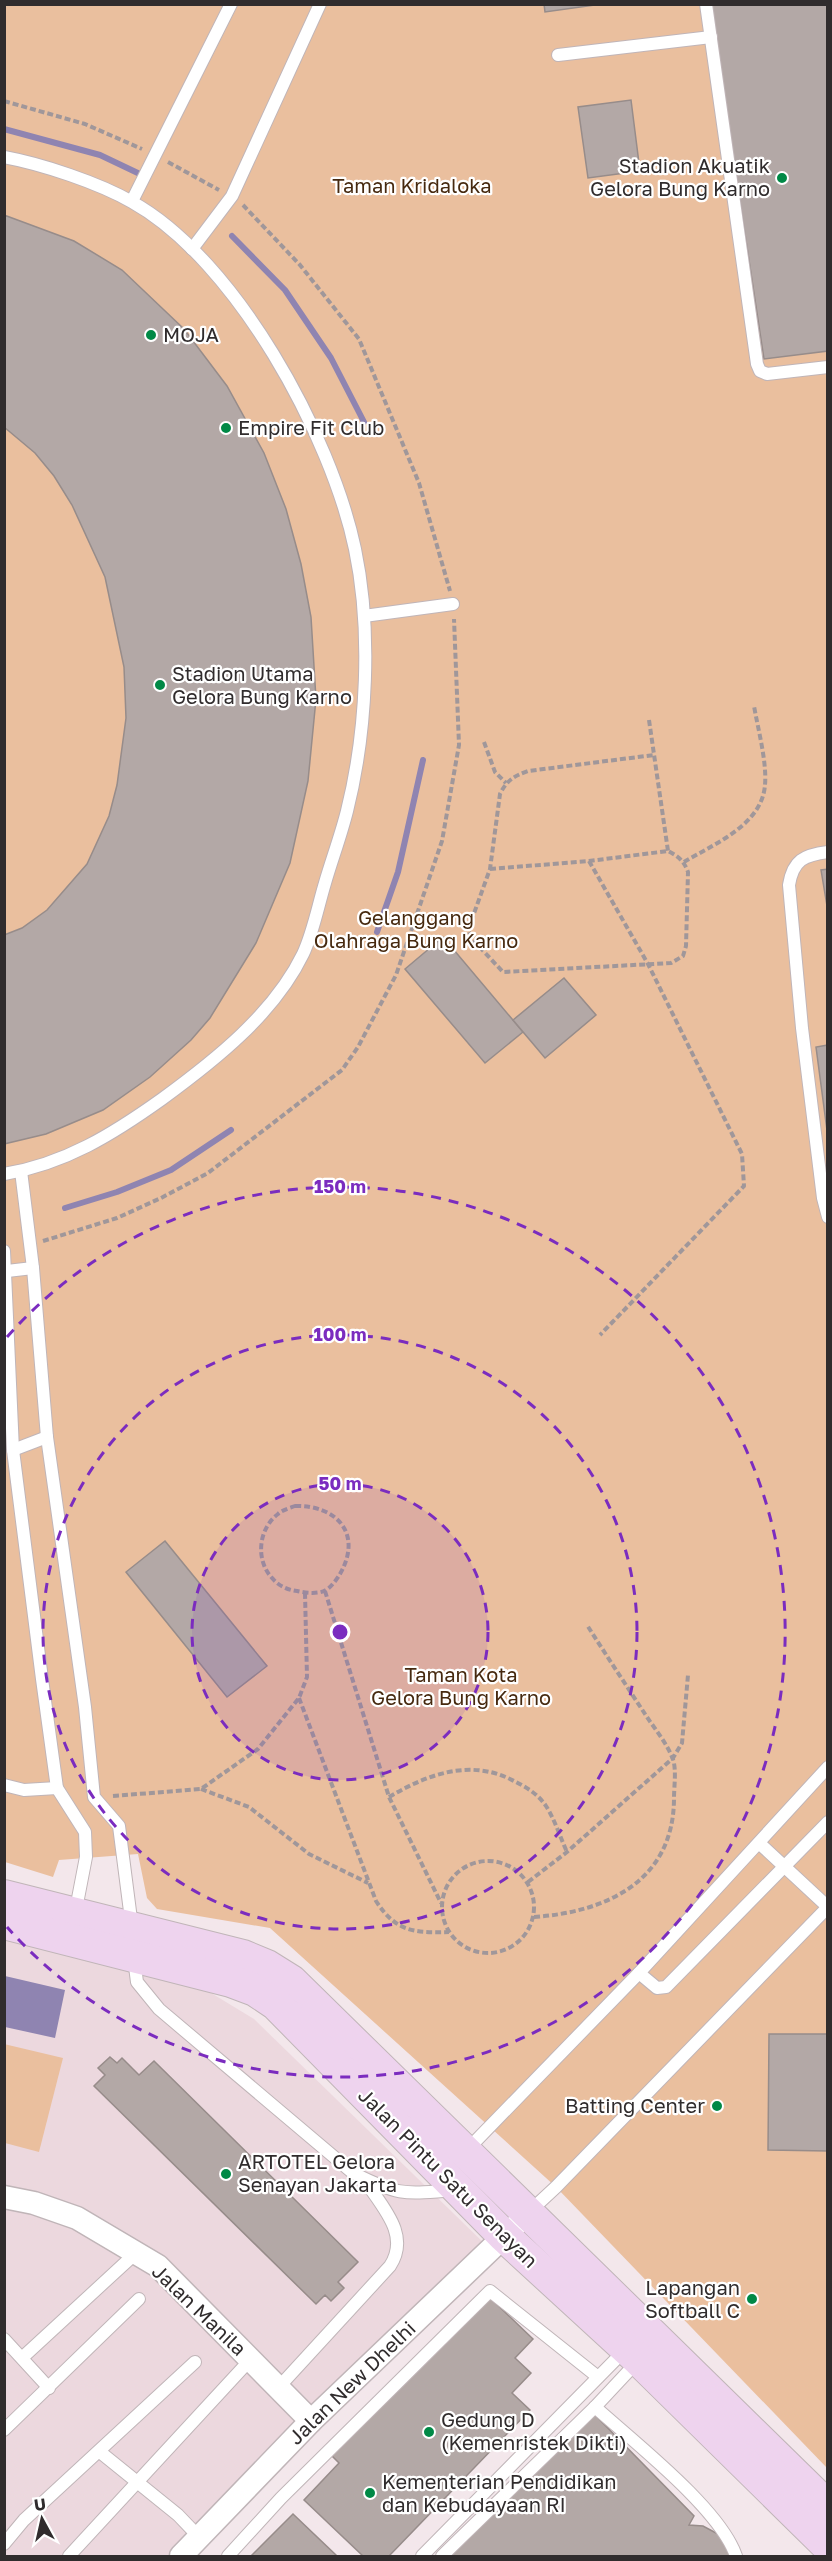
<svg xmlns="http://www.w3.org/2000/svg" width="832" height="2561" font-family="'Golos Text',sans-serif">
	<rect width="100%" height="100%" fill="#f3e7eb"/>
	<path fill="#ecd8de" d="M5,1934L188,1979L254,2019L490,2249L184,2556H5Z"/>
	<g fill="#eabf9e">
		<path d="M4,5H827V2468L556,2187L270,1928L157,1909L147,1898L138,1854L59,1860L53,1877L5,1862Z"/>
		<path d="M4,2044L63,2058L39,2152L5,2143Z"/>
	</g>
	<path fill="#8f84b1" d="M5,1976L65,1990L55,2038L5,2027Z"/>
	<g fill="none" stroke-linecap="round" stroke-linejoin="round">
		<g stroke="#8f84b1" stroke-width="6">
			<path d="M4,129L100,155L142,175"/>
			<path d="M232,236L285,290L331,358L364,422"/>
			<path d="M377,932L398,872L423,760"/>
			<path d="M65,1208L117,1192L171,1170L231,1130"/>
		</g>
	</g>
	<g fill="#b3a8a6" stroke="#978c8a" stroke-width="1.5">
		<path d="M544,4H602L545,12Z"/>
		<path d="M710,4H828V351L764,359Z"/>
		<path d="M631,100L640,171L588,178L578,107Z"/>
		<path d="M4,215L74,241L122,270L184,329L227,386L264,453L286,509L301,564L311,617L316,699L308,781L290,863L256,943L210,1018L191,1040L150,1077L103,1110L46,1134L4,1144V935L22,928L47,910L87,864L109,816L117,785L126,718L124,667L105,577L72,505L54,476L35,453L4,427Z"/>
		<path d="M828,869V912L821,870Z"/>
		<path d="M443,937L523,1032L485,1063L405,969Z"/>
		<path d="M564,978L596,1015L545,1058L513,1020Z"/>
		<path d="M828,1045V1138L816,1047Z"/>
		<path d="M165,1541L267,1666L227,1697L126,1572Z"/>
		<path d="M769,2034H828V2151L768,2150Z"/>
		<path d="M110,2057L117,2063L122,2058L139,2075L154,2061L358,2262L338,2282L344,2288L331,2301L325,2295L316,2304L94,2086L105,2075L98,2068Z"/>
		<path d="M484,2292L533,2339L515,2358L531,2373L512,2393L530,2410L389,2556H363L304,2500L339,2463L329,2453Z"/>
		<path d="M595,2415L694,2516L689,2525L703,2526L716,2533L730,2543L735,2556H450Z"/>
		<path d="M293,2514L337,2556H251Z"/>
	</g>
	<g fill="none" stroke-linecap="round" stroke-linejoin="round">
		<defs>
			<g id="lane">
				<path d="M706,4L757,364L760,371L767,374L828,367"/>
				<path d="M558,55L711,37"/>
				<path d="M4,157C42,164 99,183 132,202C236,260 331,435 355,549C372,630 367,731 347,811C341,835 332,859 325,883C318,906 313,933 303,954C274,1014 214,1061 162,1099C113,1134 65,1164 4,1174"/>
				<path d="M132,201L231,4"/>
				<path d="M192,249L232,196L320,4"/>
				<path d="M364,616L453,604"/>
				<path d="M828,852C804,855 793,860 789,885L802,1028L823,1198L828,1217"/>
				<path d="M21,1171L33,1268L47,1437L85,1707L94,1797L119,1826L132,1927"/>
				<path d="M4,1251L13,1450L42,1679L57,1788L85,1832L86,1857L75,1914"/>
				<path d="M7,1271L33,1268"/>
				<path d="M13,1450L47,1437"/>
				<path d="M4,1785L24,1790L57,1788"/>
				<path d="M759,1843L828,1907"/>
				<path d="M134,1959L137,1982L159,2009L353,2173C399,2196 404,2194 454,2190"/>
				<path d="M639,1973L657,1988L666,1987L828,1822"/>
				<path d="M466,2151L639,1973L828,1767"/>
				<path d="M528,2213L556,2187L828,1907"/>
				<path d="M4,2339L49,2388"/>
				<path d="M23,2357L137,2252"/>
				<path d="M278,2388L390,2266C411,2234 381,2206 364,2179"/>
				<path d="M595,2407C635,2443 720,2509 736,2556"/>
				<path d="M4,2430L139,2299"/>
				<path d="M100,2452L178,2515L200,2538"/>
				<path d="M4,2544L24,2520L195,2362"/>
				<path d="M69,2556L250,2360"/>
				<path d="M228,2556L281,2498L490,2291L598,2377"/>
				<path d="M422,2556L627,2348"/>
				<path d="M442,2556L595,2407L638,2361"/>
			</g>
			<g id="street">
				<path d="M4,2197L34,2203L77,2218L158,2266L311,2421"/>
				<path d="M181,2556L311,2421L514,2227"/>
			</g>
			<g id="secondary">
				<path d="M4,1896L243,1956L267,1966L291,1981L828,2507"/>
				<path d="M4,1923L231,1981L255,1990L276,2004L504,2236L639,2360L828,2546"/>
			</g>
		</defs>
		<use href="#lane" stroke="#c0b5b8" stroke-width="14"/>
		<use href="#street" stroke="#c0b5b8" stroke-width="25"/>
		<use href="#secondary" stroke="#c0b5b8" stroke-width="34"/>
		<g stroke="#a0979a" stroke-width="4" stroke-dasharray="6 3" stroke-linecap="butt">
			<path d="M4,101L85,124L142,149"/>
			<path d="M168,162L219,190"/>
			<path d="M243,205L300,265L359,339L419,483L450,591"/>
			<path d="M649,720L668,851"/>
			<path d="M484,742L495,772L506,783"/>
			<path d="M589,861L648,964L742,1154L744,1186L600,1335"/>
			<path d="M684,862C714,844 762,825 765,785C767,762 758,729 754,706"/>
			<path d="M490,869L589,861L668,851C678,856 684,861 688,872L686,946L683,956L671,963L503,972L473,940L468,930L490,869L500,794C507,780 514,776 528,771L654,755"/>
			<path d="M43,1241L117,1218L161,1198L208,1173L342,1070L358,1047L396,975L442,841L459,745L454,619"/>
			<path d="M295,1506C337,1505 363,1534 340,1574C337,1579 330,1589 324,1591C317,1594 305,1593 297,1591C288,1590 279,1586 273,1579C255,1561 258,1529 278,1514C282,1510 290,1508 295,1506Z"/>
			<path d="M325,1591L389,1797L441,1903"/>
			<path d="M299,1698L376,1901C396,1932 414,1933 449,1932"/>
			<path d="M201,1789L249,1807L309,1854L368,1883"/>
			<path d="M113,1796L201,1789L258,1749L299,1698L307,1677L305,1593"/>
			<path d="M389,1797C428,1774 471,1758 514,1781C526,1787 538,1794 546,1806C555,1820 560,1837 567,1852"/>
			<circle cx="488" cy="1907" r="46"/>
			<path d="M528,1882L567,1852L673,1758L682,1743L688,1675"/>
			<path d="M534,1917C608,1912 674,1880 674,1798C674,1786 677,1767 672,1757C666,1742 654,1728 645,1714C626,1685 606,1655 587,1625"/>
		</g>
		<use href="#lane" stroke="#fff" stroke-width="12"/>
		<use href="#street" stroke="#fff" stroke-width="22"/>
		<use href="#secondary" stroke="#eed3ee" stroke-width="32"/>
	</g>
	<circle cx="340" cy="1632" r="148" fill="#7b2cbf" fill-opacity=".12"/>
	<g fill="none" stroke="#7b2cbf" stroke-width="3" stroke-dasharray="10 8">
		<circle cx="340" cy="1632" r="148"/>
		<circle cx="340" cy="1632" r="297"/>
		<path d="M7 1337A445 445 0 1 1 7 1927"/>
	</g>
	<g fill="#008946" stroke="#fff" stroke-width="2">
		<circle cx="782" cy="178" r="6"/>
		<circle cx="151" cy="335" r="6"/>
		<circle cx="226" cy="428" r="6"/>
		<circle cx="160" cy="685" r="6"/>
		<circle cx="717" cy="2106" r="6"/>
		<circle cx="226" cy="2174" r="6"/>
		<circle cx="752" cy="2299" r="6"/>
		<circle cx="429" cy="2432" r="6"/>
		<circle cx="370" cy="2493" r="6"/>
	</g>
	<g text-anchor="middle" stroke-width="4.5" stroke-linejoin="round" paint-order="stroke">
		<g font-size="20" fill="#302c2d" stroke="#fff" text-anchor="start">
			<text x="770" y="173" text-anchor="end">Stadion Akuatik<tspan x="770" dy="23">Gelora Bung Karno</tspan></text>
			<text x="163" y="342">MOJA</text>
			<text x="238" y="435">Empire Fit Club</text>
			<text x="172" y="681">Stadion Utama<tspan x="172" dy="23">Gelora Bung Karno</tspan></text>
			<text x="705" y="2113" text-anchor="end">Batting Center</text>
			<text x="238" y="2169">ARTOTEL Gelora<tspan x="238" dy="23">Senayan Jakarta</tspan></text>
			<text x="740" y="2295" text-anchor="end">Lapangan<tspan x="740" dy="23">Softball C</tspan></text>
			<text x="441" y="2427">Gedung D<tspan x="441" dy="23">(Kemenristek Dikti)</tspan></text>
			<text x="382" y="2489">Kementerian Pendidikan<tspan x="382" dy="23">dan Kebudayaan RI</tspan></text>
		</g>
		<g font-size="20" fill="#46290f" stroke="#fff">
			<text x="412" y="193">Taman Kridaloka</text>
			<text x="416" y="925">Gelanggang<tspan x="416" dy="23">Olahraga Bung Karno</tspan></text>
			<text x="461" y="1682">Taman Kota<tspan x="461" dy="23">Gelora Bung Karno</tspan></text>
		</g>
		<g font-size="20" fill="#302c2d" stroke="#fff">
			<text transform="translate(448 2178) rotate(45)" y="7">Jalan Pintu Satu Senayan</text>
			<text transform="translate(199 2310) rotate(44)" y="7">Jalan Manila</text>
			<text transform="translate(352 2383) rotate(-44)" y="7">Jalan New Dhelhi</text>
		</g>
	</g>
	<circle cx="340" cy="1632" r="9" fill="#7b2cbf" stroke="#fff" stroke-width="3"/>
	<g font-size="18" text-anchor="middle" font-weight="bold" fill="#7b2cbf" stroke="#fff" stroke-width="4.5" stroke-linejoin="round" paint-order="stroke">
		<text x="340" y="1193">150 m</text>
		<text x="340" y="1341">100 m</text>
		<text x="340" y="1490">50 m</text>
	</g>
	<rect width="832" height="2561" fill="none" stroke="#302c2d" stroke-width="12"/>
	<g transform="translate(42 2519) rotate(352)" stroke="#ffffff" stroke-width="4.5" paint-order="stroke">
	<path d="M0-4.5L10 22L0 15L-10 22Z" fill="#302c2d"/>
	<text y="-9" font-size="16" font-weight="bold" text-anchor="middle" fill="#302c2d">U</text>
	</g>
</svg>
